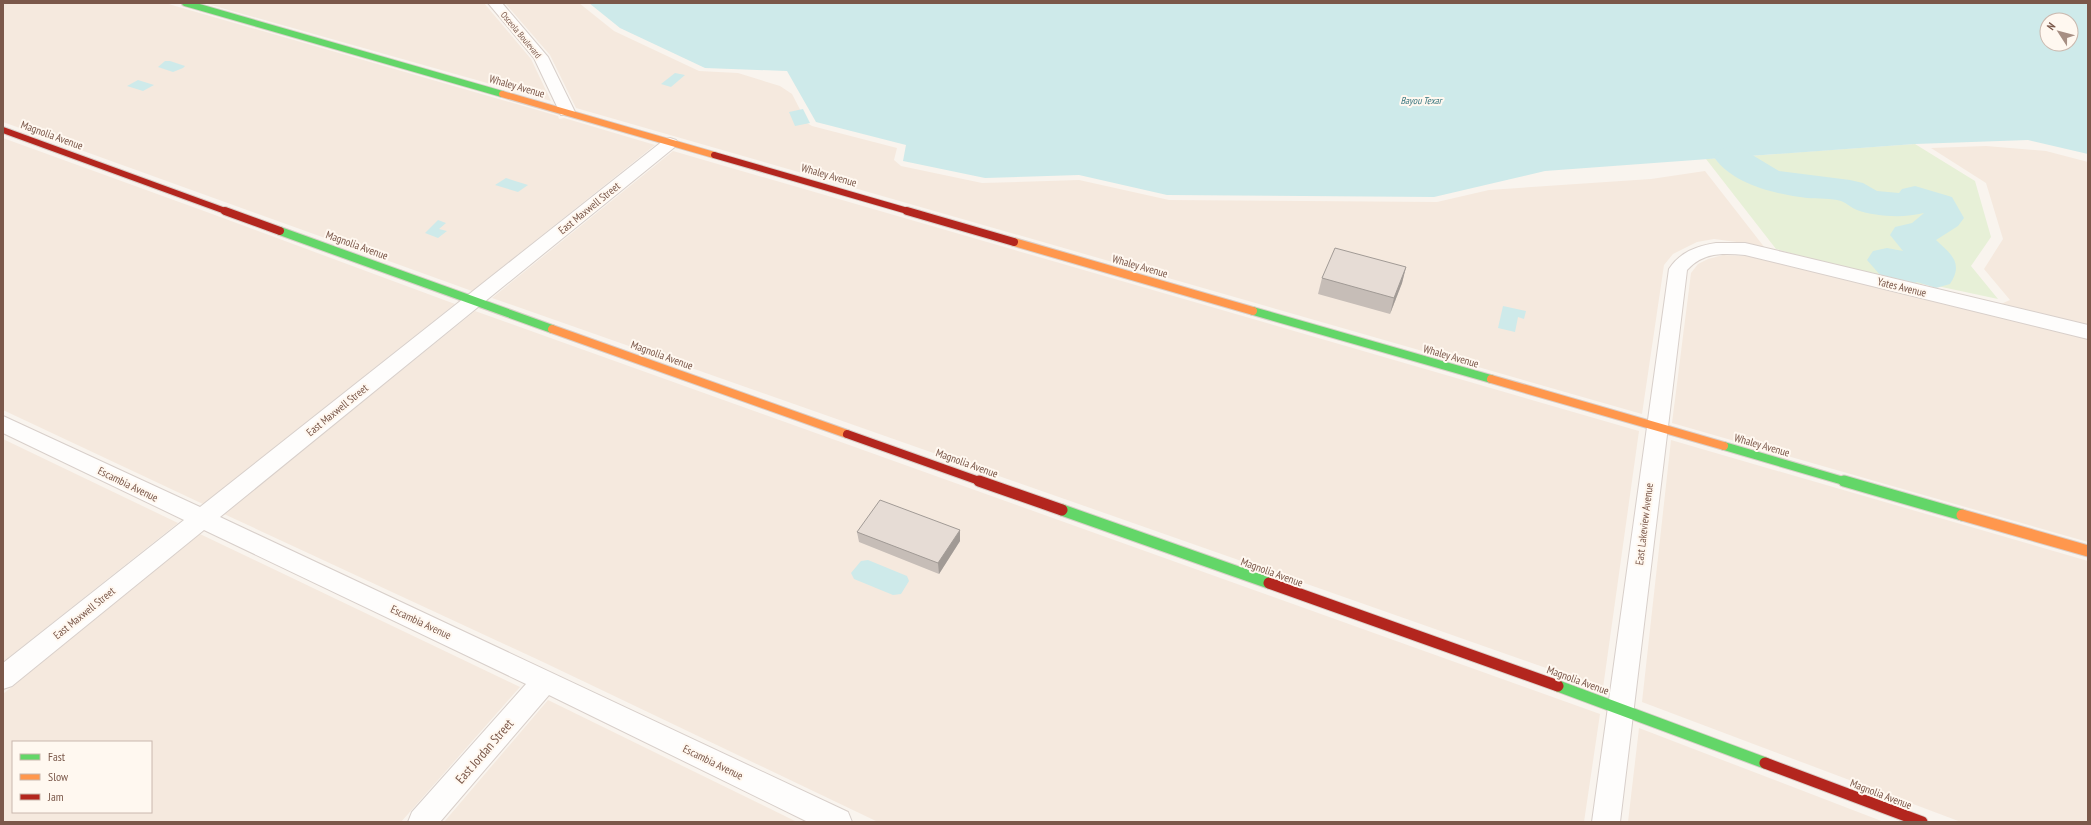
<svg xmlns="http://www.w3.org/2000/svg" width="2091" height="825" font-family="'PT Sans Narrow',sans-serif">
	<rect width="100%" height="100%" fill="#f9f4ee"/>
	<g fill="#f5e9de" fill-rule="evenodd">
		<path d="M3,3H165L558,116L559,119L564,118L655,145L472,291L3,122Z"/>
		<path d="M204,3H484L531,59L551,101Z"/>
		<path d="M505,3H579L614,31L699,71L738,73L780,86L792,94L807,123L812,126L897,148L894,160L901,166L982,183L1079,180L1169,200L1437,202L1489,190L1651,179L1705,171L1765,248L1744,243L1714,239L1697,242L1673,254L1664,265L1642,414L576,108L550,55Z"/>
		<path d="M3,138L204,211L455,304L203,504L3,410Z"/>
		<path d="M1986,146L2046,151L2088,162V325L2001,304L2010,300L1984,269L2003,239L1986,183L1931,148Z"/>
		<path d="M673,151L1639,431L1603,688L492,298Z"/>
		<path d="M1723,255L1747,256L2088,339V542L1672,423L1691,273L1698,264L1708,259Z"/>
		<path d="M475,311L1600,714L1584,822H878L543,662L224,514Z"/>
		<path d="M3,439L178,523L3,662Z"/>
		<path d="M1671,440L2088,561V822H1961L1642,702Z"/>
		<path d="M200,534L520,687L401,822H3V694ZM13,742H151V812H13Z"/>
		<path d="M548,700L797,822H444Z"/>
		<path d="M1639,728L1884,822H1628Z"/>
	</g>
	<path fill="#e7f0d7" d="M1915,144L1975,181L1991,237L1971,266L1998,299L1937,286L1883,279L1776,249L1706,159Z"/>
	<g fill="#ceeaea" fill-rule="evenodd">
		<path d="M589,3H2088V154L2028,140L1915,144L1545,171L1434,197L1167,195L1079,175L985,178L903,161L906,145L816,122L787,71L705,68L620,28ZM2047,20H2071V44H2047Z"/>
		<path d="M165,61H170L185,66L183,68L173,72L158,67Z"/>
		<path d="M675,73L685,75L671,87L661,84Z"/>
		<path d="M138,80L154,85L143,91L127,86Z"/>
		<path d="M803,109L810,123L795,126L789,112Z"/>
		<path d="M506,178L528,185L518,192L495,185Z"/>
		<path d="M438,220L446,223L439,229L447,231L438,238L425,233Z"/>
		<path d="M1503,306L1526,311L1524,319L1518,317L1515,332L1498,328Z"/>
		<path d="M868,560L907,576L909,581L901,594L893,595L854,579L851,573L861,561Z"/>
	</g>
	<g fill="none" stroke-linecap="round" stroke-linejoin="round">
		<path fill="#ceeaea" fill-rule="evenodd" d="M1732,146L1744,150L1779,171L1850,180L1863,183L1877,191L1899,193L1902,189L1915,186L1952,197L1964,218L1958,226L1936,240C1951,254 1964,263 1950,284L1936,288L1917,282L1902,288L1888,284L1867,260L1873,251L1887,248L1903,251L1890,235L1895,227L1912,223L1924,213C1905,218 1876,217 1857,210C1851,208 1847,203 1841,201C1831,198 1818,199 1807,198C1776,194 1733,185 1714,157L1720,150Z"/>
		<defs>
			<g id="street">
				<path d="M488,3H502L548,57L575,112L573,115H561L534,58Z"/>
				<path d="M670,138L676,140L678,143L676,146L220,517L848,812L852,822H808L549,695L440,822H408L412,812L526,684L204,530L12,686L3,689V663L184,520L3,433V416L200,507L664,140Z"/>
				<path d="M1716,243H1745L2088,325V339L1745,255C1723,253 1703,252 1687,270L1620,822H1592L1669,269C1680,252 1697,246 1716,243Z"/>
			</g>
			<path id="fast-far2" d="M185,3L502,94"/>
			<g id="fast-far1">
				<path d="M280,231L552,329"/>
				<path d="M1253,311L1491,379"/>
				<path d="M1724,446L1847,482"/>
			</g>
			<g id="fast">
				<path d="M1844,481L1962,515"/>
				<path d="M1062,510L1269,583"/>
				<path d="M1558,686L1765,763"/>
			</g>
			<path id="slow-far2" d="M502,94L714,155"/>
			<g id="slow-far1">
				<path d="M1014,242L1253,311"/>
				<path d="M552,329L847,434"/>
				<path d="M1491,379L1724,446"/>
			</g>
			<path id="slow" d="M1962,515L2088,551"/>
			<g id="jam-far2">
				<path d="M3,130L228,212"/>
				<path d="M714,155L911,212"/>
			</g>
			<g id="jam-far1">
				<path d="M225,211L280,231"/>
				<path d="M907,211L1014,242"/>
				<path d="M847,434L982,482"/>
			</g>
			<g id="jam">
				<path d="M979,481L1062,510"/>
				<path d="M1269,583L1558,686"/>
				<path d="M1765,763L1922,822"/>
			</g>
		</defs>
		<use href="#street" stroke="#d8cfca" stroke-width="2"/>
		<use href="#fast-far2" stroke="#d9cfc9" stroke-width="8"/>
		<use href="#fast-far1" stroke="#d9cfc9" stroke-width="10"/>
		<use href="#fast" stroke="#d9cfc9" stroke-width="13"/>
		<use href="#slow-far2" stroke="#d9cfc9" stroke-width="8"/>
		<use href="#slow-far1" stroke="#d9cfc9" stroke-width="10"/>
		<use href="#slow" stroke="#d9cfc9" stroke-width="13"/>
		<use href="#jam-far2" stroke="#d9cfc9" stroke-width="8"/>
		<use href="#jam-far1" stroke="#d9cfc9" stroke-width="10"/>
		<use href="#jam" stroke="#d9cfc9" stroke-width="13"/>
		<use href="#street" fill="#fefdfc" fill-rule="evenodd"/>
		<use href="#fast-far2" stroke="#63d668" stroke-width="6"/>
		<use href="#fast-far1" stroke="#63d668" stroke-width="8"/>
		<use href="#fast" stroke="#63d668" stroke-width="11"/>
		<use href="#slow-far2" stroke="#ff974d" stroke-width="6"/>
		<use href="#slow-far1" stroke="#ff974d" stroke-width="8"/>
		<use href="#slow" stroke="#ff974d" stroke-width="11"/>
		<use href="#jam-far2" stroke="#b3261e" stroke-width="6"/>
		<use href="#jam-far1" stroke="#b3261e" stroke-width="8"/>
		<use href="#jam" stroke="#b3261e" stroke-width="11"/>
	</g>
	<g fill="#c6bdb7">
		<path d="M1406,267L1402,283L1390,314L1318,294L1322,278Z"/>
		<path d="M857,532L960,541L939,574L859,542Z"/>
	</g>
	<g fill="#a19a95">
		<path d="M1406,267L1402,283L1390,314L1394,298Z"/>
		<path d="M960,530V541L939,574L938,563Z"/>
	</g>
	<g fill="#e6dcd5" stroke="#a19a95">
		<path d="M1335,248L1406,267L1394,298L1322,278Z"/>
		<path d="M880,500L960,530L938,563L857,532Z"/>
	</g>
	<g text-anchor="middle" stroke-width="4" stroke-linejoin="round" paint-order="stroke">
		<g font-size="9" fill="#7b584a" stroke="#fff8f0">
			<text transform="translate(521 35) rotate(50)" y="3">Osceola Boulevard</text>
		</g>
		<g font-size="10" font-style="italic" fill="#3c7880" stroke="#fff8f0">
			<text x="1421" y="104">Bayou Texar</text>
		</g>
		<g font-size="11" fill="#7b584a" stroke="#fff8f0">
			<text transform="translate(517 86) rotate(16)" y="4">Whaley Avenue</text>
			<text transform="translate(52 135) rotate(20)" y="4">Magnolia Avenue</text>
			<text transform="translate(829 175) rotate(16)" y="4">Whaley Avenue</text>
			<text transform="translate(589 208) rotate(-39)" y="4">East Maxwell Street</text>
			<text transform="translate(357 245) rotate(20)" y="4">Magnolia Avenue</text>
			<text transform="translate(1140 266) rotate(16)" y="4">Whaley Avenue</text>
			<text transform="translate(1902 287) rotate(14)" y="4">Yates Avenue</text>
			<text transform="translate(662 355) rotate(20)" y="4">Magnolia Avenue</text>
			<text transform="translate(1451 356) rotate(16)" y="4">Whaley Avenue</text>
			<text transform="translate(337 410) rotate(-39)" y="4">East Maxwell Street</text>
			<text transform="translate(1762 445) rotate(16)" y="4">Whaley Avenue</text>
			<text transform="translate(967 463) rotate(20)" y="4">Magnolia Avenue</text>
			<text transform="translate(128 484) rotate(26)" y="4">Escambia Avenue</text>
			<text transform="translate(1644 524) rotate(-83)" y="4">East Lakeview Avenue</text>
			<text transform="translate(1272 572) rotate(20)" y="4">Magnolia Avenue</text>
			<text transform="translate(84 613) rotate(-39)" y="4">East Maxwell Street</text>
			<text transform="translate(421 622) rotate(25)" y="4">Escambia Avenue</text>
			<text transform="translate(1578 680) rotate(20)" y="4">Magnolia Avenue</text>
			<text transform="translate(713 762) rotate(26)" y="4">Escambia Avenue</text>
			<text transform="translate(1881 794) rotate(21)" y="4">Magnolia Avenue</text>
		</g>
		<g font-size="13" fill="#7b584a" stroke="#fff8f0">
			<text transform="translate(484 751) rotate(-49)" y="5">East Jordan Street</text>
		</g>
	</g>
	<rect width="2091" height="825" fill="none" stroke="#7b584a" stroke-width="8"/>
	<rect x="12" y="741" width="140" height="72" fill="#fff8f0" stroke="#cab8ae"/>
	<rect x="20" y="754" width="20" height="6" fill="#63d668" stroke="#cab8ae"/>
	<text x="48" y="761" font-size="12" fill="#7b584a">Fast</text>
	<rect x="20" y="774" width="20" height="6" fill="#ff974d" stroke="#cab8ae"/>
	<text x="48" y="781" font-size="12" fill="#7b584a">Slow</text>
	<rect x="20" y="794" width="20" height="6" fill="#b3261e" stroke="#cab8ae"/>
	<text x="48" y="801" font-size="12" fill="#7b584a">Jam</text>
	<g transform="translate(2059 32) rotate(306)"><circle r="19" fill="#fff8f0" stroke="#cab8ae"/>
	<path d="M0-3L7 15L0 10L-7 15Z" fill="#a78f83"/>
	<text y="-6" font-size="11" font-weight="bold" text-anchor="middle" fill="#7b584a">N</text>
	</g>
</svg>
